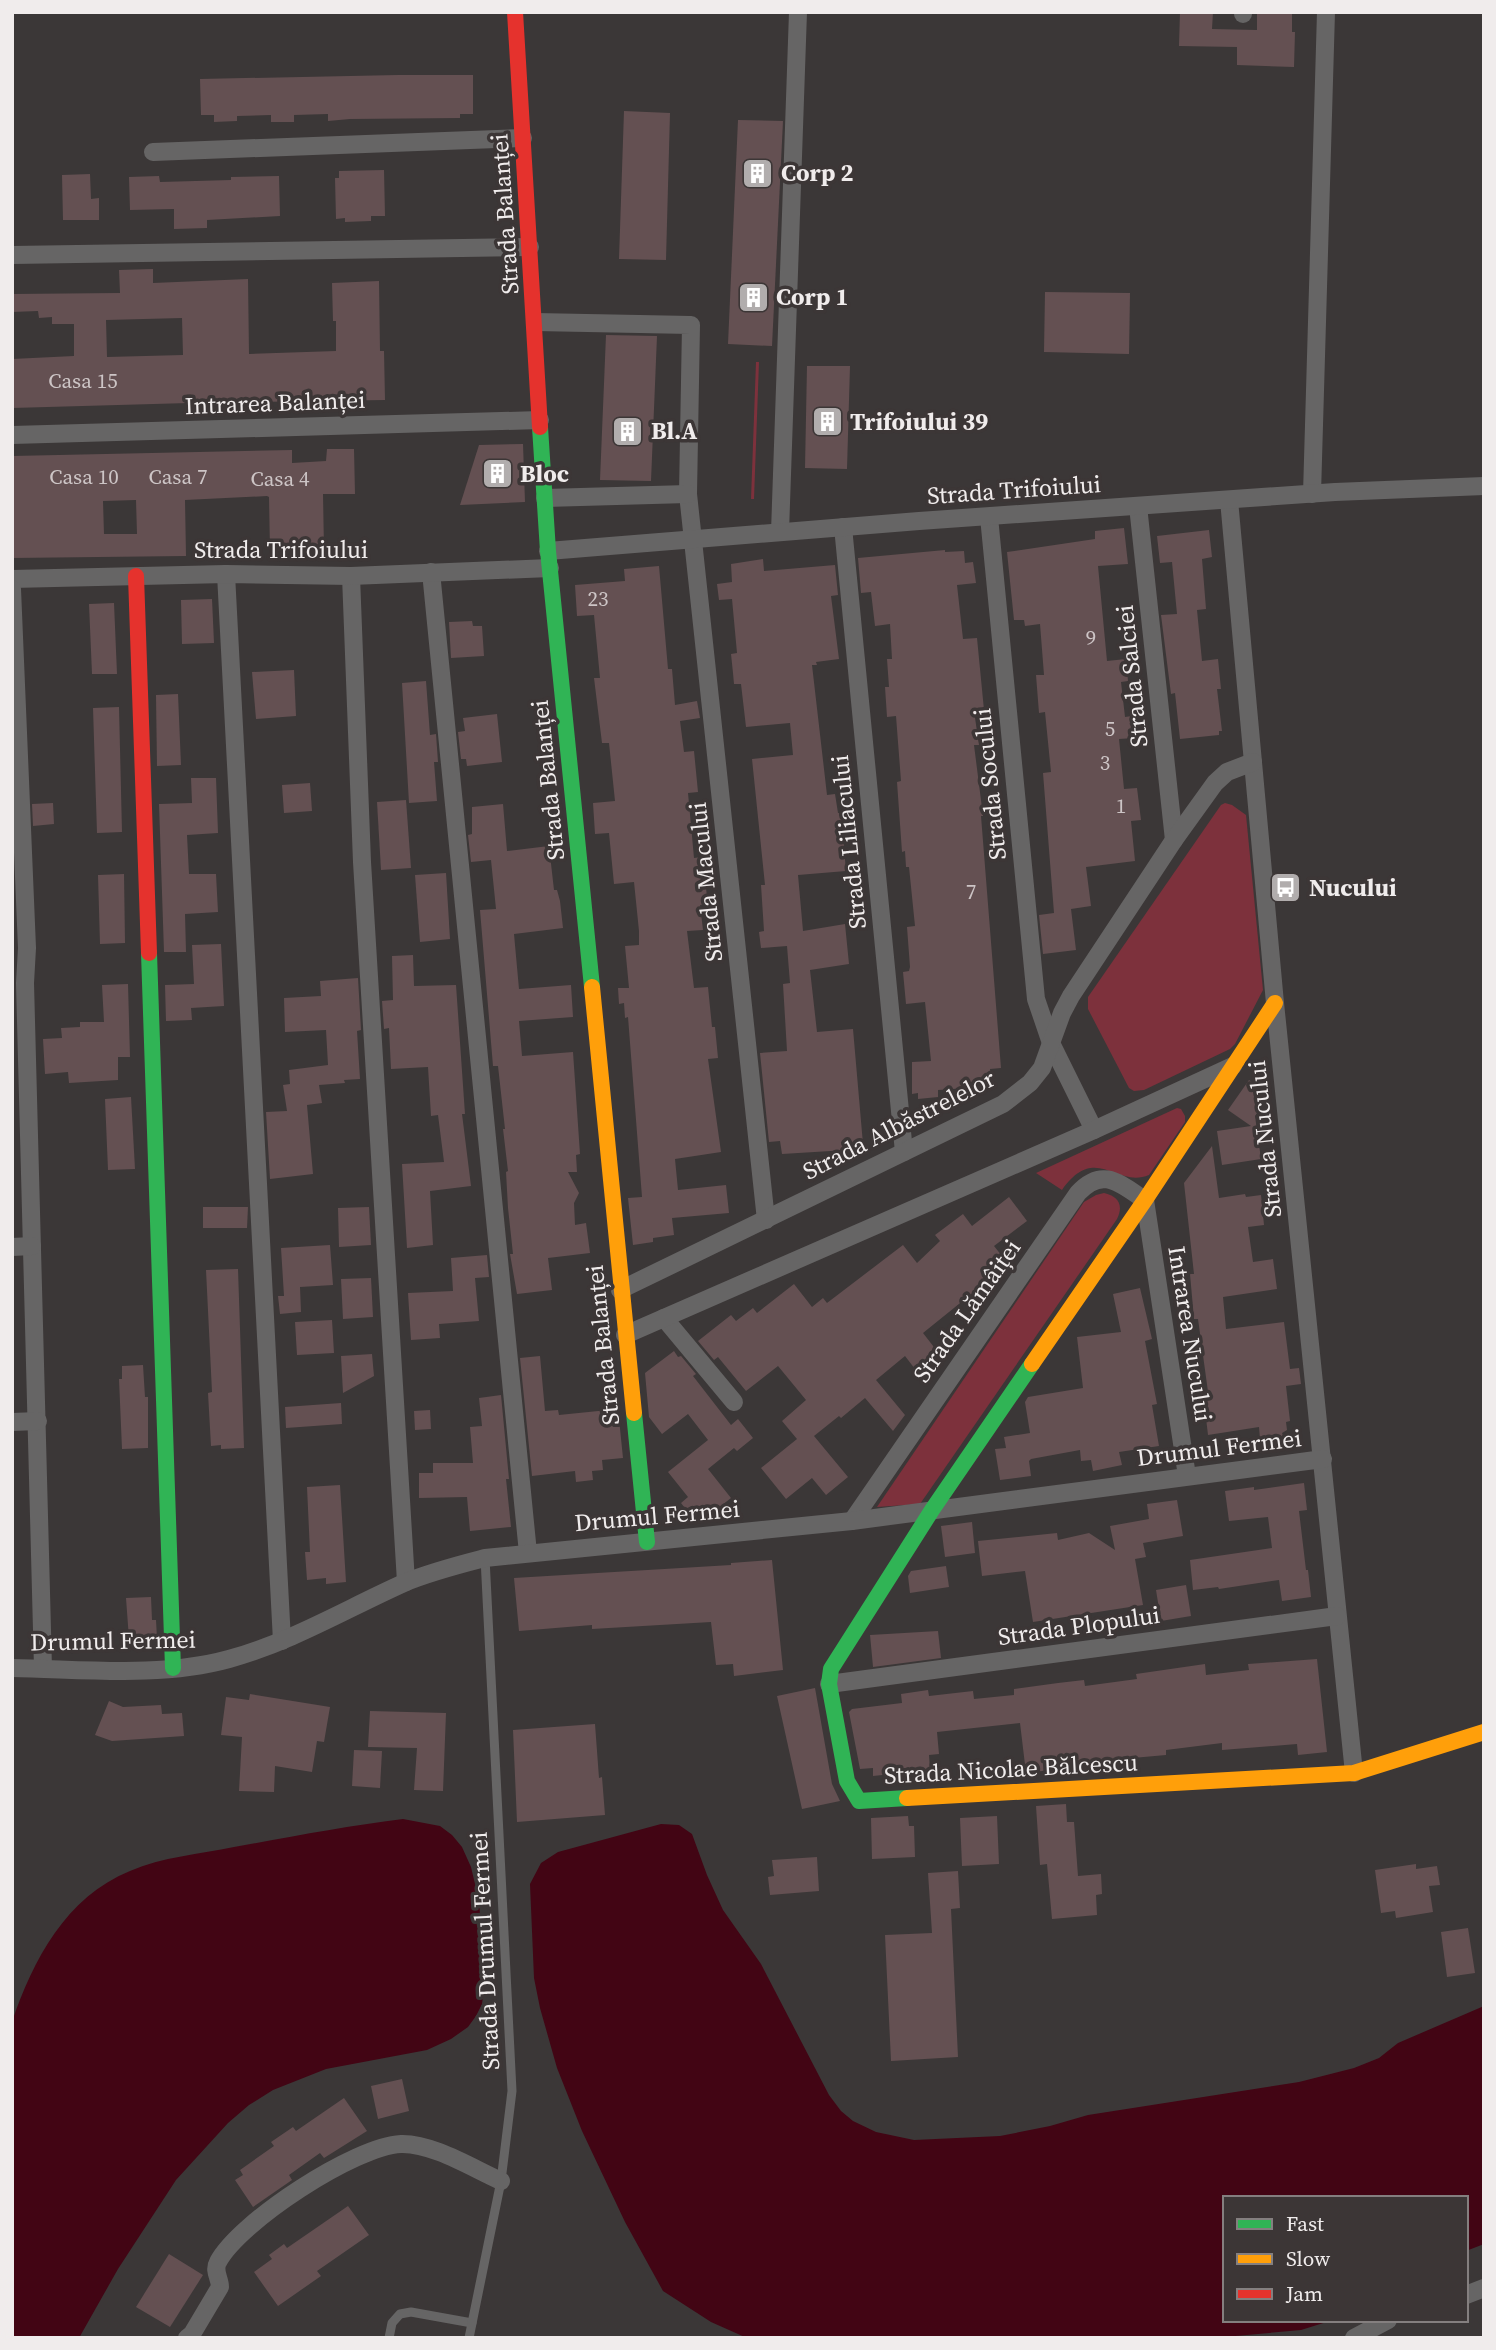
<svg xmlns="http://www.w3.org/2000/svg" width="1496" height="2350" font-family="'Source Serif 4',serif">
	<rect width="100%" height="100%" fill="#3b3737"/>
	<g fill="#7d313c">
		<path d="M756,362H759L754,499H751Z"/>
		<path d="M1225,803L1232,805L1246,815L1263,990L1235,1044L1230,1049L1144,1090L1134,1091L1129,1088L1088,1009V997L1221,805Z"/>
		<path d="M1177,1108L1181,1109L1185,1116V1122L1149,1175C1116,1189 1096,1142 1062,1190L1036,1173Z"/>
		<path d="M1104,1193C1118,1196 1124,1205 1117,1219L920,1504L877,1507L1084,1202L1096,1195Z"/>
	</g>
	<g fill="#420514">
		<path d="M403,1819L440,1826L452,1835L462,1847L471,1867L479,1901L485,1982L482,2004L476,2016L468,2027L451,2039L427,2050L326,2069L273,2090L249,2105L228,2123L176,2180L118,2269L79,2338H12V2022C33,1960 66,1897 130,1871C162,1857 200,1854 234,1847C290,1837 346,1826 403,1819Z"/>
		<path d="M661,1824L679,1825L692,1834L707,1875L723,1910L761,1964L829,2095L841,2111L853,2121L876,2132L914,2140L1000,2136L1050,2126L1088,2115L1299,2082L1354,2068L1379,2058L1398,2043L1484,2006V2244L1466,2251V2198H1225V2320H1333L1301,2330L1213,2338H747L711,2322L663,2291L625,2222L582,2131L557,2068L540,2008L534,1978L530,1884L541,1863L558,1852Z"/>
	</g>
	<g fill="#645052" fill-rule="evenodd">
		<path d="M1180,12H1213L1212,29L1257,30V12H1292V32H1295L1294,67L1237,65V47L1179,46Z"/>
		<path d="M398,75H473V114H460V118L350,119L328,121V114L294,115V122H271V115L237,116V121L214,122V115H201L200,79Z"/>
		<path d="M624,111L670,113L666,260L619,259Z"/>
		<path d="M738,120L783,121L772,346L728,344Z"/>
		<path d="M384,170L385,216H371V221L345,222V218L336,219L335,178H339V171Z"/>
		<path d="M90,174L91,199L99,198V220H63L62,175Z"/>
		<path d="M159,176L160,182L231,180V177L279,176L280,216L207,220V228L174,229V209L130,210L129,177Z"/>
		<path d="M153,269V283L248,279L249,354L336,351V321H333L332,283L379,281L380,351H384L385,400L189,403L12,408V359L74,356V324H52V317L39,318L38,311L12,312V294L120,293L119,270ZM182,318L183,355L107,357L106,320Z"/>
		<path d="M1045,292L1130,293L1129,354L1044,352Z"/>
		<path d="M606,335L657,336L651,481L600,480Z"/>
		<path d="M807,366H850L847,469L805,468Z"/>
		<path d="M523,444L525,502L460,505L479,445Z"/>
		<path d="M327,449H354L355,494H323L324,549L270,551L269,497L267,496L185,500L186,556L12,558V456L292,450V463L326,461ZM136,500L137,534H104L103,501Z"/>
		<path d="M1124,528L1128,564L1098,566L1107,661L1126,659L1128,681L1121,682L1125,717L1132,716L1134,738L1119,739L1124,789L1137,788L1141,820L1131,821L1135,861L1086,867L1091,906L1071,909L1076,950L1043,954L1039,915L1054,913L1043,773L1051,772L1045,712L1039,713L1036,675H1044L1040,624L1025,626L1024,620H1014L1007,552L1095,539V531Z"/>
		<path d="M1209,530L1212,557L1202,559L1206,609L1197,610L1202,661L1218,659L1221,689H1217L1222,731H1219V735L1180,739L1175,693L1171,694L1161,615L1177,614L1172,562L1160,563L1157,536Z"/>
		<path d="M945,550V552L964,551L965,563L973,562L976,583L957,585L963,639L977,638L984,710L974,711L979,745H974L983,816H981L1001,1068L990,1069L991,1081L967,1083V1088L938,1090V1097L918,1099V1093L912,1094V1062L931,1061L925,1002L906,1004L903,972L909,971L910,967L907,927L915,926L909,867H906L905,851L902,852L897,782L901,781L896,716L887,717L885,687H889L887,659H892L890,624L875,626L871,592L861,593L858,558Z"/>
		<path d="M763,559L764,571L835,565L838,595L831,596L839,659L816,662L817,665H812L827,795L835,794L838,813H841L846,871L798,875L803,931L845,924L849,964L810,970L817,1032L853,1029L863,1144L847,1145V1150L782,1154L780,1141L769,1142L760,1053L787,1051L783,984L790,983L787,946L761,948L759,932L764,931L761,885H765L752,759L793,755L790,723L746,727L741,684H734L733,673L731,654L737,653L732,599L719,600L717,584L732,582L731,564Z"/>
		<path d="M659,566L668,669H672L675,705L697,701L700,718L680,721L684,752L694,751L698,792L688,793L694,858L702,857L708,904L700,905L703,930L687,931L694,988L708,987L712,1027H715L718,1058L708,1059L721,1152L675,1159L678,1190L726,1185L729,1213L672,1218L674,1235L653,1238V1242L633,1245L628,1198L642,1197L628,1017L625,1018L624,1003L619,1004L618,988H629L625,946L639,945V931L634,882L614,884L609,833L595,834L593,803L615,801L609,743H602L594,678H600L594,615L577,616L575,585L625,581L624,569Z"/>
		<path d="M212,599L214,643L182,644L181,600Z"/>
		<path d="M114,603L117,674H92L89,604Z"/>
		<path d="M472,621L473,626H482L484,656L451,658L449,622Z"/>
		<path d="M294,670L296,716L256,719L252,672Z"/>
		<path d="M426,681L430,735L436,734L438,762H434L437,801L409,803L402,683Z"/>
		<path d="M178,694L181,765L157,766L156,695Z"/>
		<path d="M119,707L122,832L97,833L93,708Z"/>
		<path d="M497,714L502,762L467,766L466,759H461L458,732L465,731L463,718Z"/>
		<path d="M191,778H216L218,833L187,835L189,874H216L218,912L185,914L186,952H164L159,804L192,803Z"/>
		<path d="M310,783L312,811L284,813L282,785Z"/>
		<path d="M406,800L411,868L381,870L377,802Z"/>
		<path d="M53,803L54,824L33,826L32,804Z"/>
		<path d="M503,804L507,851L549,846L554,890H557L560,901L563,928L514,934L519,989L571,985L573,1017L519,1021L522,1056L573,1052L580,1154L576,1155L577,1172H568L579,1193L574,1203L575,1225L586,1223L590,1253L548,1258L552,1290L517,1294L510,1254H513L508,1208L506,1172L508,1171L503,1129H505L498,1066H493L480,910L496,909L491,860L471,862L468,835L472,834V807Z"/>
		<path d="M446,873L450,939L420,942L415,875Z"/>
		<path d="M124,874L125,943L100,944L98,875Z"/>
		<path d="M221,944L224,1006L191,1008L192,1020L166,1021L165,985L194,984L192,945Z"/>
		<path d="M413,955L414,986L456,985L465,1114H462L471,1186L430,1191L433,1245L407,1248L402,1164L444,1162L438,1115L431,1116L428,1067L391,1069L389,1028L384,1029L382,1001L393,1000L392,956Z"/>
		<path d="M358,978L361,1030L357,1031L360,1079L344,1080L345,1083L319,1085L322,1103L307,1105L313,1174L270,1179L266,1112L287,1111L283,1085L290,1084L289,1070L328,1065L326,1030L285,1032L284,998L321,996L320,981Z"/>
		<path d="M128,984L130,1057H118V1080L69,1083L68,1072L45,1074L43,1039L62,1038L61,1028L80,1027V1022H104L102,985Z"/>
		<path d="M1249,1080L1270,1094L1255,1116L1261,1159L1222,1165L1217,1131L1251,1126L1228,1110Z"/>
		<path d="M131,1097L135,1169L108,1170L105,1099Z"/>
		<path d="M1212,1146L1219,1198L1245,1194L1246,1197L1261,1195L1264,1225L1248,1227L1253,1262L1273,1259L1277,1289L1223,1297L1226,1329L1284,1322L1290,1369L1299,1368L1301,1384L1286,1386L1290,1421L1286,1422L1287,1430L1282,1433L1283,1436L1260,1439L1259,1427L1208,1435L1206,1418L1195,1420L1192,1401L1209,1399L1198,1319H1194L1190,1274H1194L1184,1183Z"/>
		<path d="M1009,1197L1027,1221L994,1246L1002,1256L995,1262L1001,1270L923,1333L937,1351L915,1369L905,1356L876,1380L905,1415L893,1431L865,1398L841,1418L839,1416L814,1436L848,1477L826,1495L812,1478L786,1499L761,1468L797,1439L782,1421L806,1400L778,1366L746,1391L718,1357L714,1360L698,1341L731,1315L736,1321L753,1308L757,1313L794,1284L812,1307L823,1298L827,1303L903,1245L917,1263L940,1241L935,1235L963,1214L972,1226Z"/>
		<path d="M203,1207H248L247,1228H203Z"/>
		<path d="M369,1207L371,1245L339,1247L338,1208Z"/>
		<path d="M330,1245L333,1285L300,1287L301,1312L280,1314L278,1296H284L281,1248Z"/>
		<path d="M487,1255L489,1277L475,1278L479,1321L439,1324L440,1338L411,1340L408,1293L453,1291L451,1258Z"/>
		<path d="M238,1269L244,1448L221,1449V1445L211,1446L208,1393L212,1392L206,1270Z"/>
		<path d="M371,1278L373,1317L343,1319L341,1279Z"/>
		<path d="M1140,1288L1152,1339L1145,1341L1157,1404L1152,1405L1159,1446L1119,1452L1122,1465L1093,1471L1091,1460L1081,1461L1080,1450L1031,1459L1029,1461L1031,1476L1000,1480L995,1449L1006,1448L1004,1437L1030,1433L1025,1402L1028,1397L1083,1388L1077,1337L1121,1332L1113,1294Z"/>
		<path d="M332,1320L334,1353L297,1355L295,1322Z"/>
		<path d="M674,1351L678,1357L681,1356L696,1374L693,1376L731,1425L738,1419L753,1438L737,1451L734,1448L708,1469L731,1498L712,1513L705,1505L691,1516L681,1503L688,1497L668,1472L708,1440L688,1414L662,1434L649,1417L645,1373Z"/>
		<path d="M372,1354L374,1376L343,1393L341,1356Z"/>
		<path d="M540,1356L545,1411L558,1410L559,1415L618,1409L623,1458L602,1460L603,1470L592,1471L593,1480L576,1482L575,1471L532,1476L520,1358Z"/>
		<path d="M143,1365L145,1397H148V1448L122,1449L119,1379H122V1366Z"/>
		<path d="M501,1395L509,1479H506L511,1527L470,1531L467,1497L419,1498V1473H433V1463H473L470,1427L482,1426L479,1398Z"/>
		<path d="M341,1403L342,1424L286,1428L285,1407Z"/>
		<path d="M430,1410L431,1429L415,1430L414,1411Z"/>
		<path d="M1304,1483L1307,1510L1299,1511L1306,1570H1308L1311,1597L1282,1601L1279,1580L1219,1589L1218,1587L1193,1590L1190,1560L1272,1548L1268,1517L1229,1521L1225,1491L1254,1487V1490Z"/>
		<path d="M340,1485L346,1582L326,1584V1578L307,1580L305,1552H310L307,1487Z"/>
		<path d="M1177,1500L1183,1536L1143,1543L1146,1557L1135,1559L1143,1605L1033,1622L1025,1571L982,1576L978,1541L1057,1533L1058,1540L1089,1533L1115,1550L1110,1526L1149,1519L1147,1504Z"/>
		<path d="M972,1522L975,1553L945,1557L941,1526Z"/>
		<path d="M772,1560L783,1670L734,1676L733,1664L716,1665L711,1622L592,1629V1625L519,1631L514,1578L731,1565V1563Z"/>
		<path d="M946,1566L949,1587L910,1593L908,1576L911,1571Z"/>
		<path d="M1186,1585L1191,1616L1161,1621L1156,1590Z"/>
		<path d="M151,1597L152,1620H156L157,1638L129,1639L126,1598Z"/>
		<path d="M938,1631L941,1658L873,1667L870,1635Z"/>
		<path d="M1317,1659L1327,1752L1298,1755L1297,1744L1222,1750V1743L1166,1750V1755L1088,1762L1089,1771L1058,1774V1769L1026,1773L1020,1723L937,1732L939,1754L929,1755L930,1770L873,1776V1768L860,1769L849,1712L852,1709L902,1703L901,1694L928,1690L929,1696L973,1691L974,1699L1014,1695V1689L1058,1683L1084,1680L1085,1686L1137,1679L1136,1674L1205,1664L1206,1675L1249,1670L1248,1664Z"/>
		<path d="M815,1688L832,1784L840,1801L802,1809L777,1696Z"/>
		<path d="M250,1694L330,1707L324,1742L317,1741L312,1772L275,1766L274,1792L239,1791L242,1737L221,1735L226,1697L249,1700Z"/>
		<path d="M109,1701L123,1707L161,1705L162,1714L182,1713L184,1736L112,1741L95,1735Z"/>
		<path d="M370,1711L446,1713L443,1791L414,1790L417,1748L368,1747Z"/>
		<path d="M595,1724L599,1778L602,1777L605,1815L517,1822L513,1730Z"/>
		<path d="M354,1750L382,1751L380,1788L352,1786Z"/>
		<path d="M1066,1804L1067,1822H1074L1078,1876L1101,1874L1102,1894L1096,1895L1097,1915L1052,1919L1047,1864L1040,1865L1036,1806Z"/>
		<path d="M908,1816L909,1826H914L915,1857L872,1859L871,1818Z"/>
		<path d="M997,1816L999,1864L962,1866L960,1818Z"/>
		<path d="M817,1857L819,1891L770,1895L768,1877L774,1876L772,1860Z"/>
		<path d="M1416,1864V1869L1437,1866L1440,1885L1429,1886L1433,1912L1396,1918L1395,1911L1381,1913L1375,1870Z"/>
		<path d="M958,1871L960,1908L951,1909L958,2057L891,2061L885,1935L932,1933L928,1873Z"/>
		<path d="M1468,1928L1475,1973L1447,1977L1441,1932Z"/>
		<path d="M402,2079L409,2111L378,2119L371,2086Z"/>
		<path d="M344,2098L367,2131L324,2158L320,2153L289,2175L292,2180L253,2207L235,2180L243,2175L240,2170L274,2146L271,2142L293,2127L296,2131Z"/>
		<path d="M348,2206L369,2235L317,2271L321,2276L278,2306L254,2272L272,2259L269,2255L284,2244L287,2248Z"/>
		<path d="M169,2254L203,2275L170,2327L136,2307Z"/>
	</g>
	<g fill="none" stroke-linecap="round" stroke-linejoin="round">
		<g stroke="#666565" stroke-width="9">
			<path d="M389,2338L392,2323L400,2314L411,2312L472,2323"/>
			<path d="M469,2338L501,2181L512,2091L485,1558"/>
		</g>
		<g stroke="#666565" stroke-width="18">
			<path d="M1243,14V12"/>
			<path d="M153,152L523,138"/>
			<path d="M12,255L530,247"/>
			<path d="M535,322L691,325L688,494L766,1220"/>
			<path d="M12,435L540,420"/>
			<path d="M1312,494L1326,12"/>
			<path d="M545,498L688,494"/>
			<path d="M1229,500L1275,1003L1354,1773"/>
			<path d="M1138,506L1174,840"/>
			<path d="M989,517L1036,999L1051,1043L1094,1130"/>
			<path d="M843,527L904,1152"/>
			<path d="M780,532L798,12"/>
			<path d="M548,551L919,521L1335,492L1484,486"/>
			<path d="M431,572L528,1553"/>
			<path d="M226,574L282,1641"/>
			<path d="M351,576L362,862L406,1582"/>
			<path d="M12,579L226,574L351,576L550,568"/>
			<path d="M12,589L27,948L25,983L43,1668"/>
			<path d="M12,1247L32,1246"/>
			<path d="M620,1290L1003,1104L1030,1083L1042,1068L1062,1013L1071,996L1174,840L1215,783L1227,772L1253,762"/>
			<path d="M664,1318L734,1402"/>
			<path d="M625,1335L1094,1130L1233,1066"/>
			<path d="M12,1422L38,1421"/>
			<path d="M852,1521L1078,1193C1103,1166 1120,1184 1145,1200L1187,1476"/>
			<path d="M12,1668C83,1669 160,1678 229,1659C291,1642 346,1609 404,1583C430,1572 458,1565 485,1558L852,1521L1323,1459"/>
			<path d="M829,1684L1337,1616"/>
			<path d="M1466,2295L1484,2288"/>
			<path d="M187,2338L192,2334L220,2287C220,2278 213,2271 218,2262C239,2222 355,2146 401,2144C432,2143 472,2168 501,2181"/>
			<path d="M1354,2338L1388,2320"/>
		</g>
		<g stroke="#30b455" stroke-width="16">
			<path d="M540,427L548,551L592,987"/>
			<path d="M149,953L173,1668"/>
			<path d="M634,1413L647,1542"/>
			<path d="M907,1798L859,1801L847,1781L829,1684L831,1669L932,1510L1032,1364"/>
		</g>
		<g stroke="#ff9f0a" stroke-width="16">
			<path d="M592,987L634,1413"/>
			<path d="M1032,1364L1145,1200L1275,1003"/>
			<path d="M907,1798L1354,1773L1484,1732"/>
		</g>
		<g stroke="#e5322d" stroke-width="16">
			<path d="M515,12L540,427"/>
			<path d="M136,576L149,953"/>
		</g>
	</g>
	<defs>
		<symbol id="building-square" viewBox="-11 -11 22 22"><rect x="-9" y="-9" width="18" height="18" rx="4" fill="#b1adad" stroke="#3c3636"/><path d="M-4-6H4V6H1V3H-1V6H-4ZM-2.5-4.3h1.7v1.8h-1.7ZM.8-4.3h1.7v1.8H.8ZM-2.5-1h1.7V.8h-1.7ZM.8-1h1.7V.8H.8Z" fill="#fff"/></symbol>
		<symbol id="bus-square" viewBox="-11 -11 22 22"><rect x="-9" y="-9" width="18" height="18" rx="4" fill="#b1adad" stroke="#3c3636"/><path d="M-5-6H5V4H4V6H2V4H-2V6H-4V4H-5ZM-3.5-4V0h7V-4ZM-3.5 1.2v1.5H-2V1.2ZM2 1.2v1.5H3.5V1.2Z" fill="#fff"/></symbol>
	</defs>
	<g fill-rule="evenodd">
		<use href="#building-square" x="740" y="156" width="35" height="35"/>
		<use href="#building-square" x="736" y="280" width="35" height="35"/>
		<use href="#building-square" x="810" y="404" width="35" height="35"/>
		<use href="#building-square" x="610" y="414" width="35" height="35"/>
		<use href="#building-square" x="480" y="456" width="35" height="35"/>
		<use href="#bus-square" x="1268" y="870" width="35" height="35"/>
	</g>
	<g text-anchor="middle" stroke-width="7" stroke-linejoin="round" paint-order="stroke">
		<g font-size="21" fill="#cdc5c6">
			<text x="83" y="388">Casa 15</text>
			<text x="84" y="484">Casa 10</text>
			<text x="178" y="484">Casa 7</text>
			<text x="280" y="486">Casa 4</text>
			<text x="598" y="606">23</text>
			<text x="1091" y="645">9</text>
			<text x="1110" y="736">5</text>
			<text x="1105" y="770">3</text>
			<text x="1121" y="813">1</text>
			<text x="971" y="899">7</text>
		</g>
		<g font-size="24" font-weight="bold" fill="#f0ecec" stroke="#3c3636" text-anchor="start">
			<text x="781" y="181">Corp 2</text>
			<text x="776" y="305">Corp 1</text>
			<text x="850" y="430">Trifoiului 39</text>
			<text x="651" y="439">Bl.A</text>
			<text x="520" y="482">Bloc</text>
			<text x="1309" y="896">Nucului</text>
		</g>
		<g font-size="24" fill="#f0ecec" stroke="#3c3636">
			<text transform="translate(505 214) rotate(-94)" y="8">Strada Balanței</text>
			<text transform="translate(275 403) rotate(-2)" y="8">Intrarea Balanței</text>
			<text transform="translate(1014 490) rotate(-4)" y="8">Strada Trifoiului</text>
			<text x="281" y="558">Strada Trifoiului</text>
			<text transform="translate(1132 676) rotate(-96)" y="8">Strada Salciei</text>
			<text transform="translate(548 780) rotate(-96)" y="8">Strada Balanței</text>
			<text transform="translate(990 784) rotate(-96)" y="8">Strada Socului</text>
			<text transform="translate(849 842) rotate(-96)" y="8">Strada Liliacului</text>
			<text transform="translate(706 882) rotate(-96)" y="8">Strada Macului</text>
			<text transform="translate(899 1125) rotate(-27)" y="8">Strada Albăstrelelor</text>
			<text transform="translate(1265 1139) rotate(-96)" y="8">Strada Nucului</text>
			<text transform="translate(967 1311) rotate(-55)" y="8">Strada Lămâiței</text>
			<text transform="translate(1190 1334) rotate(81)" y="8">Intrarea Nucului</text>
			<text transform="translate(603 1345) rotate(-96)" y="8">Strada Balanței</text>
			<text transform="translate(1219 1448) rotate(-7)" y="8">Drumul Fermei</text>
			<text transform="translate(657 1516) rotate(-5)" y="8">Drumul Fermei</text>
			<text transform="translate(1079 1626) rotate(-8)" y="8">Strada Plopului</text>
			<text transform="translate(113 1641) rotate(-1)" y="8">Drumul Fermei</text>
			<text transform="translate(1011 1769) rotate(-3)" y="8">Strada Nicolae Bălcescu</text>
			<text transform="translate(485 1951) rotate(-93)" y="8">Strada Drumul Fermei</text>
		</g>
	</g>
	<rect width="1496" height="2350" fill="none" stroke="#f0ecec" stroke-width="28"/>
	<rect x="1223" y="2196" width="245" height="126" fill="#3c3636" stroke="#847f7f" stroke-width="2"/>
	<rect x="1237" y="2219" width="35" height="10" fill="#30b455" stroke="#847f7f" stroke-width="2"/>
	<text x="1286" y="2231" font-size="21" fill="#f0ecec">Fast</text>
	<rect x="1237" y="2254" width="35" height="10" fill="#ff9f0a" stroke="#847f7f" stroke-width="2"/>
	<text x="1286" y="2266" font-size="21" fill="#f0ecec">Slow</text>
	<rect x="1237" y="2289" width="35" height="10" fill="#e5322d" stroke="#847f7f" stroke-width="2"/>
	<text x="1286" y="2301" font-size="21" fill="#f0ecec">Jam</text>
</svg>
